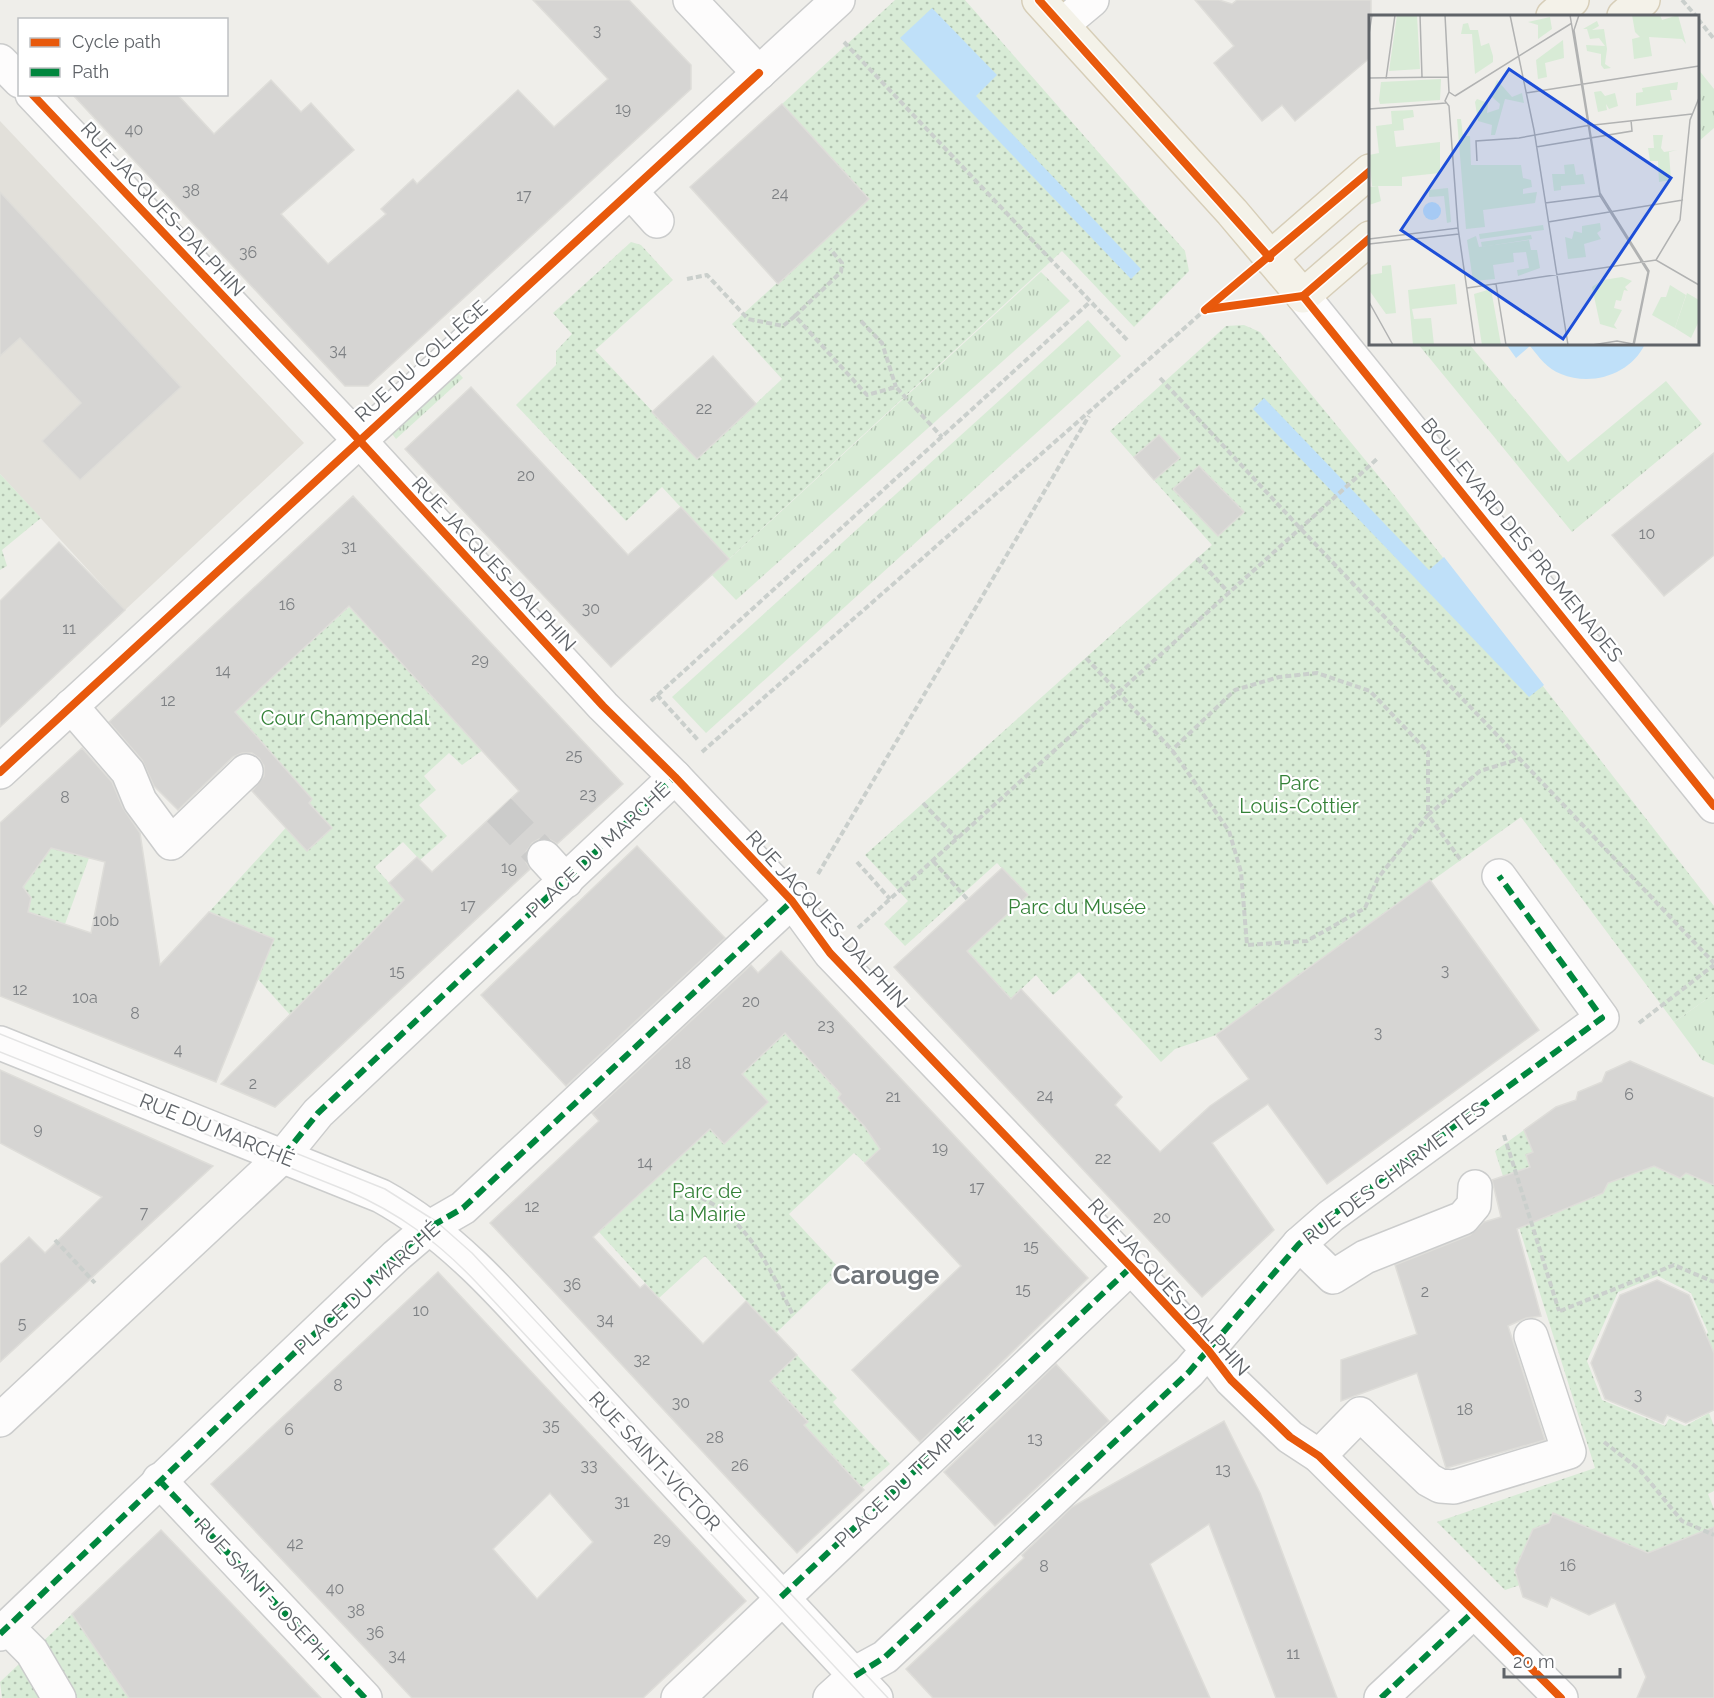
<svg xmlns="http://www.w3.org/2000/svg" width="1714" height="1698" font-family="Raleway,sans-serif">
	<defs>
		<pattern id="grass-tufts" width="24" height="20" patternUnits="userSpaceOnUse" patternTransform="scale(1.5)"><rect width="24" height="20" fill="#d8ebd6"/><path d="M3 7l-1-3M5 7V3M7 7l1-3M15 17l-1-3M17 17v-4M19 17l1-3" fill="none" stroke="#b2c2b1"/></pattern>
		<pattern id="park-dots" width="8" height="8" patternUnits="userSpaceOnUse" patternTransform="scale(1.5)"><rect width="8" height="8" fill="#d8ebd6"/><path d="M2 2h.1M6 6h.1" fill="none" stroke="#b2c2b1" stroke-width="1.8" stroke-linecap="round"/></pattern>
	</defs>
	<rect width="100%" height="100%" fill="#efeeea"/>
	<path fill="#e2e0da" d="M0,121L304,443L125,610L0,474Z"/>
	<g fill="url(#grass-tufts)">
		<path d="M1698,69L1714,89V128L1698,142Z"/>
		<path d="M1041,272L1070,301L736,600L712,575Z"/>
		<path d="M1088,320L1121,356L706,733L672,697Z"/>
		<path d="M1418,344H1469L1568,462L1666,381L1702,424L1572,532Z"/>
		<path d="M455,369L463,378L396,439L389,430Z"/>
		<path d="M1714,994V1065L1702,1060L1674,1022Z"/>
	</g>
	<g fill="url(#park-dots)">
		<path d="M895,0H965L1185,251L1189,271L1134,327L1062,251L729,559L662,487L626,521L516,405L556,365V351L572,334L553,313L631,242L641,245L673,280L595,350L697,459L782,379L732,324L869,199L782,104Z"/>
		<path d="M1244,325L1260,332L1395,496L1714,906V994L1674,1022L1521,817L1216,1035L1175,1049L1161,1062L1079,972L1053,995L1036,975L1011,999L967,951L1028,895L997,863L905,946L884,924L908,901L865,855L1212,545L1110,431L1226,326Z"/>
		<path d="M0,474L41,518L2,550L7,566L0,570Z"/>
		<path d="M349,607L483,750L462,765L449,753L424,776L436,790L419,805L447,836L420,860L403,842L375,867L414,911L301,1027L256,977L273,939L209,912L312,799L234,712Z"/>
		<path d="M52,846L89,858L65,924L28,912L31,898L23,887Z"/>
		<path d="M785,1033L847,1101L845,1105L883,1146L865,1163L854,1153L789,1214L841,1270L776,1333L705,1256L659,1298L599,1232L708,1131L710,1129L724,1144L768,1102L742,1074Z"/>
		<path d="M1524,1130L1533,1152L1526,1155L1547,1185L1559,1212L1603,1193L1608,1183L1631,1175L1633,1168L1646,1163L1679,1178L1685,1173L1714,1185V1351H1697L1708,1332L1691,1293L1658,1276L1618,1292L1587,1361L1602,1400L1665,1426L1669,1419L1685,1426L1709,1413L1714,1426V1491L1708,1494L1714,1509V1574L1680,1540L1640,1556L1624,1543L1554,1513L1549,1523L1533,1529L1514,1573L1523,1577L1520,1585L1505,1590L1437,1522L1595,1468L1495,1151Z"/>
		<path d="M797,1355L837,1398L833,1402L890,1464L862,1488L800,1430L808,1421L769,1381Z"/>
		<path d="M72,1614L130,1698H2L0,1682Z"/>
	</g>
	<g fill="#bfe0f9">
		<path d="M932,8L997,75L976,96L1141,269L1131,279L900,38Z"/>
		<path d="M1506,344H1645C1631,374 1592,387 1561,374C1547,369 1539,357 1530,346L1516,358Z"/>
		<path d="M1264,398L1429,570L1444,557L1544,685L1529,697L1253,409Z"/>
	</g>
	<g fill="#d6d5d3" stroke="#deddd9" stroke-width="1.5" fill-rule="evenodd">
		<path d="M533,0H629L691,65V89L368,386H345L72,94H177L214,134L271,80L301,112L311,103L354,150L281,214L328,264L386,214L381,209L413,179L417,184L518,90L554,127L608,79Z"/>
		<path d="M1195,0H1219L1232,4L1237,0H1371V57L1295,121L1282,105L1262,121L1214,63L1234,46Z"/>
		<path d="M782,104L869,199L778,284L690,187Z"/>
		<path d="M0,192L181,387L80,480L42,441L81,403L20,338L0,356Z"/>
		<path d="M713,356L756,404L697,459L652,412Z"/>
		<path d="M471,387L628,555L681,507L729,559L611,667L405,449Z"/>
		<path d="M1159,435L1180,458L1154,480L1134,457Z"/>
		<path d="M1714,453V555L1664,596L1612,535Z"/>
		<path d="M1199,466L1244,512L1218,536L1173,489Z"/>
		<path d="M353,496L623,784L557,844L549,839H539L532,843L526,852V862L530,869L275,1107L221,1084L404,900L389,883L417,857L432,872L519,791L349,606L235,712L312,799L309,803L332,828L307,851L252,791L264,776V766L259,758L252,753H242L233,757L178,810L154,786L142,760L109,722Z"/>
		<path d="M59,542L125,610L0,727V601Z"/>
		<path d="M82,748L112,782L123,808L140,833L160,965L209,912L274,939L216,1082L0,996V823ZM51,848L105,862L91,933L28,912L31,898L23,887Z"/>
		<path d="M637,846L725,938L566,1086L481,995Z"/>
		<path d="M1002,868L1028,895L967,951L1011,999L1021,989L1122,1097L1115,1105L1160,1152L1210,1106L1249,1079L1216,1035L1430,880L1539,1030L1327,1184L1268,1104L1212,1143L1274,1230L1202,1297L894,967Z"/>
		<path d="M781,951L1088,1278L920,1442L852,1370L961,1266L865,1163L880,1149L865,1127L838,1098L841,1094L785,1033L742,1074L768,1102L724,1144L710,1129L593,1237L640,1288L645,1284L703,1344L746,1301L797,1355L770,1381L808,1422L804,1425L864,1490L797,1553L490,1223L599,1121L592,1113L751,965L758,973Z"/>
		<path d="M1630,1061L1714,1098V1185L1686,1173L1680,1178L1654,1166L1608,1183L1603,1193L1517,1229L1541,1316L1526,1318L1508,1326L1545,1440L1446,1468L1417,1373L1341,1401V1360L1417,1334L1395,1265L1470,1235L1484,1222L1501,1217L1492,1180L1530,1167L1526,1155L1533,1152L1524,1130L1556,1107L1576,1100L1578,1092L1602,1082L1606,1072Z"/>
		<path d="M0,1070L213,1166L0,1362V1264L29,1237L45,1253L102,1197L0,1143Z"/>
		<path d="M438,1272L746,1601L643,1698H412L211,1484ZM550,1493L593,1542L537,1599L493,1549Z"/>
		<path d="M1657,1280L1689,1295L1714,1353V1410L1686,1423L1667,1415L1663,1423L1605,1399L1591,1363L1620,1295Z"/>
		<path d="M1056,1364L1109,1421L995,1526L944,1472Z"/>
		<path d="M1224,1421L1260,1493L1337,1698H1276L1209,1524L1150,1564L1210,1698H933L906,1669L1024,1558L1022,1555L1072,1507Z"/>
		<path d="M1553,1513L1648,1553L1714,1527V1698H1637L1646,1677L1615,1603L1589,1615L1551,1597L1547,1607L1523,1597L1515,1570L1533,1529L1549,1523Z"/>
		<path d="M161,1530L231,1603L321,1698H129L72,1614Z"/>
	</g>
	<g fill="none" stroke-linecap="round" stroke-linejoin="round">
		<path stroke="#cbcbca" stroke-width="33" stroke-dasharray="33 16" stroke-linecap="butt" d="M499,810L544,857"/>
		<defs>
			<g id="minor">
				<path d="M690,0L759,73"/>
				<path d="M1062,25L1092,0"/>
				<path d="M0,61L20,81"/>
				<path d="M32,94L348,428L603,706L675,777L792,901L830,953L1131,1267L1208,1350L1231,1380L1290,1437L1319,1456L1561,1698"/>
				<path d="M631,192L657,221"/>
				<path d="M1303,296L1714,806"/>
				<path d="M71,706L128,772L140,801L171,843L246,771"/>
				<path d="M0,772L838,0"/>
				<path d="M544,857L566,881"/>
				<path d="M0,1043L381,1196C465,1242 527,1323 592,1393C686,1495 781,1597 876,1698"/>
				<path d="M1299,1244L1333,1277L1365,1257L1463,1218L1474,1205L1475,1187"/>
				<path d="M0,1420L283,1156L318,1113L675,777"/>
				<path d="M1319,1456L1360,1414L1429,1480L1440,1486L1454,1487L1569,1452L1531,1336"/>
				<path d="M159,1480L365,1698"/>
				<path d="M7,1627L32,1652L59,1698"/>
				<path d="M0,1634L396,1256L430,1227L463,1208L792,901"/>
				<path d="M678,1698L1131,1267"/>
				<path d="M830,1698L861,1670L885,1657L1189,1372L1299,1244L1331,1216L1602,1018L1499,876"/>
				<path d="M1381,1698L1473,1612"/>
			</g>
			<g id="major">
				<path d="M1039,0L1232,212L1303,296L1370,238"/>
				<path d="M1553,16L1572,0"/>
				<path d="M1624,16L1643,0"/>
				<path d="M1270,258L1370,171"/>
			</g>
		</defs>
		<use href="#minor" stroke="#cbcccc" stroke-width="36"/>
		<use href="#major" stroke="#d7ceb8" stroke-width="36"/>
		<g stroke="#cacfcc" stroke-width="4" stroke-dasharray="6 3" stroke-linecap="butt">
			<path d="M1682,0L1696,16"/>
			<path d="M1698,19L1714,39"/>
			<path d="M844,42L1129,342"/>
			<path d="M687,279L707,275L748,319L783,326L795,316L867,395L896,387L942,437"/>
			<path d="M795,316L841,272L842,263L830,249"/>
			<path d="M861,321L882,343L896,387"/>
			<path d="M1160,378L1300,528L1714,963"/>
			<path d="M1197,558L1229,593"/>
			<path d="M1086,658L1172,750L1229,831L1241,872L1247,945L1307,941L1365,908L1378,878L1428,815V752L1370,691L1317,673L1279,677L1235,690L1172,750"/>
			<path d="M657,695L698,740"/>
			<path d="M651,701L1090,302"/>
			<path d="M702,752L1205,310"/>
			<path d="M923,803L957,839"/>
			<path d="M1460,859L1428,815L1480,771L1519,759"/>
			<path d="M933,861L968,900"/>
			<path d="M857,862L890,899"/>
			<path d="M818,874L1089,416"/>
			<path d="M858,928L1377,459"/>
			<path d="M1639,1023L1714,965"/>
			<path d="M1504,1135L1559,1311"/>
			<path d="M677,1186C691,1193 706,1199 719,1208C755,1235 774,1276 793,1315"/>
			<path d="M55,1240L95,1283"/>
			<path d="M1560,1311L1674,1265L1714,1282"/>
			<path d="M1604,1442L1640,1470L1682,1521L1714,1535"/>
		</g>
		<use href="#minor" stroke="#fdfcfc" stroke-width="33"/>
		<use href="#major" stroke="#f4f2e9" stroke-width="33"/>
		<g stroke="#e4e4e4" stroke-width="1.5">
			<path d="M0,1034L385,1189L437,1222L472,1253L888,1698"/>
			<path d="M0,1052L348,1191C399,1213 438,1242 476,1282L864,1698"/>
		</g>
		<g stroke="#00873e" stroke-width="6" stroke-dasharray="12 6" stroke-linecap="butt">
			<path d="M283,1156L318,1113L675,777"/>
			<path d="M159,1480L365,1698"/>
			<path d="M781,1597L1131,1267"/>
			<path d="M0,1634L396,1256L430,1227L463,1208L792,901"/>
			<path d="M855,1676L885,1657L1189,1372L1299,1244L1331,1216L1602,1018L1499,876"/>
			<path d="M1381,1698L1473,1612"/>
		</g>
		<defs>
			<g id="cycleway">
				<path d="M1039,0L1270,258"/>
				<path d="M32,94L348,428L603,706L675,777L792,901L830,953L1131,1267L1208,1350L1231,1380L1290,1437L1319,1456L1561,1698"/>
				<path d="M1303,296L1714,806"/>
				<path d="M1303,296L1370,238"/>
				<path d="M1208,309L1303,296"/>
				<path d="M1205,310L1370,171"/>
				<path d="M0,772L759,73"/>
			</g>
		</defs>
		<use href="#cycleway" stroke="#fff" stroke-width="11"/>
		<use href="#cycleway" stroke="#e8590c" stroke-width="8"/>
	</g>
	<g text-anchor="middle" stroke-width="4.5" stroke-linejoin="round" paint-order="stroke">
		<g font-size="16" fill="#7e8184">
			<text x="597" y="36">3</text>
			<text x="623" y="114">19</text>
			<text x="134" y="135">40</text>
			<text x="191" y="196">38</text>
			<text x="780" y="199">24</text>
			<text x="524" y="201">17</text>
			<text x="248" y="258">36</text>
			<text x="338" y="356">34</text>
			<text x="704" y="414">22</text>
			<text x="526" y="481">20</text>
			<text x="1647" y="539">10</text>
			<text x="349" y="552">31</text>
			<text x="287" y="610">16</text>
			<text x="591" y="614">30</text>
			<text x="69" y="634">11</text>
			<text x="480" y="665">29</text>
			<text x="223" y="676">14</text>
			<text x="168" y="706">12</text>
			<text x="574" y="761">25</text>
			<text x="588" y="800">23</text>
			<text x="65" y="803">8</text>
			<text x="509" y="873">19</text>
			<text x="468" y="911">17</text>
			<text x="106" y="926">10b</text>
			<text x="1445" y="976">3</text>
			<text x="397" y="977">15</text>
			<text x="20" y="995">12</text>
			<text x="85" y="1003">10a</text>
			<text x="751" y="1007">20</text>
			<text x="135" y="1019">8</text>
			<text x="826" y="1031">23</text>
			<text x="1378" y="1038">3</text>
			<text x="178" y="1055">4</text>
			<text x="683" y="1069">18</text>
			<text x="253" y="1089">2</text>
			<text x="1629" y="1100">6</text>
			<text x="1045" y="1101">24</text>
			<text x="893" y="1102">21</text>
			<text x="38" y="1134">9</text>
			<text x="940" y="1153">19</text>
			<text x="1103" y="1164">22</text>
			<text x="645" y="1168">14</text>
			<text x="977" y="1193">17</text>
			<text x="532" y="1212">12</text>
			<text x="144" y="1218">7</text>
			<text x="1162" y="1223">20</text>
			<text x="1031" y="1252">15</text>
			<text x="572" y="1290">36</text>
			<text x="1023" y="1295">15</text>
			<text x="1425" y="1297">2</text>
			<text x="421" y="1316">10</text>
			<text x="605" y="1325">34</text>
			<text x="22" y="1329">5</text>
			<text x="642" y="1365">32</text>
			<text x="338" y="1391">8</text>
			<text x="1638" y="1400">3</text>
			<text x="681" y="1408">30</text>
			<text x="1465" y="1415">18</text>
			<text x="551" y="1431">35</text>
			<text x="289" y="1435">6</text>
			<text x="715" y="1443">28</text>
			<text x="1035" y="1444">13</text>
			<text x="589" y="1471">33</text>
			<text x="740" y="1471">26</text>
			<text x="1223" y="1475">13</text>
			<text x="622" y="1507">31</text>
			<text x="662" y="1544">29</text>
			<text x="295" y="1549">42</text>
			<text x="1568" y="1571">16</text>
			<text x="1044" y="1572">8</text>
			<text x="335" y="1594">40</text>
			<text x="356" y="1616">38</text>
			<text x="375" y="1638">36</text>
			<text x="1293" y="1659">11</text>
			<text x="397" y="1661">34</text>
		</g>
		<g font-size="20" fill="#5f6368" stroke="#fff">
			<text transform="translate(163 209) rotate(47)" y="7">RUE JACQUES-DALPHIN</text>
			<text transform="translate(421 361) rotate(-42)" y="7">RUE DU COLLÈGE</text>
			<text transform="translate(1522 540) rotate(51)" y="7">BOULEVARD DES PROMENADES</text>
			<text transform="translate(494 564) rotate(47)" y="7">RUE JACQUES-DALPHIN</text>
			<text transform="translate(598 850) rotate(-43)" y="7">PLACE DU MARCHÉ</text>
			<text transform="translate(827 919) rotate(48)" y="7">RUE JACQUES-DALPHIN</text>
			<text transform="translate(217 1130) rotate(22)" y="7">RUE DU MARCHÉ</text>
			<text transform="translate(1394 1173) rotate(-37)" y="7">RUE DES CHARMETTES</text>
			<text transform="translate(1169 1287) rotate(48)" y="7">RUE JACQUES-DALPHIN</text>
			<text transform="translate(367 1288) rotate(-42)" y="7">PLACE DU MARCHÉ</text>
			<text transform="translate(655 1461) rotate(47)" y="7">RUE SAINT-VICTOR</text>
			<text transform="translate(904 1482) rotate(-43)" y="7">PLACE DU TEMPLE</text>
			<text transform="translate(262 1589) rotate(47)" y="7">RUE SAINT-JOSEPH</text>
		</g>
		<g font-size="20" fill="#348238" stroke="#fff">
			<text x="345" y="725">Cour Champendal</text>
			<text x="1299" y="790">Parc<tspan x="1299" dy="23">Louis-Cottier</tspan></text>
			<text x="1077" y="914">Parc du Musée</text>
			<text x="707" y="1198">Parc de<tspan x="707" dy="23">la Mairie</tspan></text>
		</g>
		<g font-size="26" font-weight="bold" fill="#70757a" stroke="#fff">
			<text x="886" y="1284">Carouge</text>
		</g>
	</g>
	<g transform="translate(1369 15)">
		<rect width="330" height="330" fill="#efeeea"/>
		<path d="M99,8L101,15H109L112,31L120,28L124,41V47L106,59L103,19H92L94,9ZM9,171L12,186L0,190V172ZM79,173L82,207L78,208L75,181L60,182V175ZM174,210L175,215L111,224L110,219ZM162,220L163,224L113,232L112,227ZM318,278L330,285V306L322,323L306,313Z" fill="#d8ebd6"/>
		<path d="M28,0H48L51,54L20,56ZM263,0H291L293,5L309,0L317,29L313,24L280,22L283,41L265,44L263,24L271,22L266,17ZM181,2L183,14L169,24V10L159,7ZM228,6L230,11L223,15L235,14L238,34L236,49L242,53L235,54L232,50V39L218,36L217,30L236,31L230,23L221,24L218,14H214ZM194,25L195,43L176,48L178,62L169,64L167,45ZM72,64L71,85L11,89L10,85L12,67ZM128,65L143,82L153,78L155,88L136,84L126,120H122L123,110L109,106L106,87L108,84L119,88L118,98L130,94L131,89L122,81ZM309,67L308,75H301L303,85L267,91V78L274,77L273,73ZM232,76L236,81L246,78L249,91L240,94L237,89L238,95L229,97L225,77ZM44,95L45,102L34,104L35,115L25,116L27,132L71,127V158L33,162V171H3L0,140L10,138L7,111L23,109L22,96ZM88,104H92L94,121H101L102,150H152L154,163L162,165L163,172L154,174V179L168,177L166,188L114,195L116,212L97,214ZM284,120H294L292,133L295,137L308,135L300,137L302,165L290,167L289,146H281L279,133H285ZM205,149L207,160L214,159L216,169L192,171V175L185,176L183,159H196L195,150ZM231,208L232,215L228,218L232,224L215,229L217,242L199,244L196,222L203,224L205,216L213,218V211ZM107,221L110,232L160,225L162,235H168L171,253L149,261L148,255L160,253L157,237L144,238L145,247L124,250L126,264L104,266L98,225ZM22,250L27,298L17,299L0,275V260L13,258V251ZM253,262L263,266L256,272L259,276L255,275L252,286L247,285L245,293L253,295L245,310L248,314L231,309L223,272L234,265ZM86,269L88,289L43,294L45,304L62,303L65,330H44L39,275ZM301,270L317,280L306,313L283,300L292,282H297ZM122,274L132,330H113L105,279Z" fill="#d8ebd6"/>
		<path d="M54 196a9 9 0 1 1 18 0a9 9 0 1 1-18 0Z" fill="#bfe0f9"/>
		<path fill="none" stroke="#b1b2b2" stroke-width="1.5" d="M51,0L53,62M76,0L80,77M141,0L165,115L199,330M201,0L231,181L279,257L264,330M210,0L205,15L231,178L280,256L265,330M0,19L3,0M0,63L79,62M17,64L26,0M157,78L330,51M86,81L80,77L76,86L80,91L89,213M86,81L203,8M0,94L77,88M167,132L263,116L262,105M108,146L107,126L150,123L216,111L323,99M176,188L231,181M179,207L314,185M0,224L89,213L106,330M0,229L90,219M287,245L311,205L321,105L330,83M127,269L137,330M98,273L287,245L330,270M0,287L24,330M223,330L248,326L264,329"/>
		<path fill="#1d4ed8" fill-opacity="0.15" stroke="#1d4ed8" stroke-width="3" d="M140,54L302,163L194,324L32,215Z"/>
		<rect width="330" height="330" fill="none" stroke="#5f6368" stroke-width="3"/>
	</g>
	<rect x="18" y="18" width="210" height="78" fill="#ffffff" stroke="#bfc1c3" stroke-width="1.5"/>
	<rect x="30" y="38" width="30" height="9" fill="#e8590c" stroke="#bfc1c3" stroke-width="1.5"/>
	<text x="72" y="48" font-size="18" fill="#5f6368">Cycle path</text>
	<rect x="30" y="68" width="30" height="9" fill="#00873e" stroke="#bfc1c3" stroke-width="1.5"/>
	<text x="72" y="78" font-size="18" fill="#5f6368">Path</text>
	<path d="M1504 1668v9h116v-9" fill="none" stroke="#5f6368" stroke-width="3"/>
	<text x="1513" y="1668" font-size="18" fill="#5f6368" stroke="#ffffff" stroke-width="4.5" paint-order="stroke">20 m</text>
</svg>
